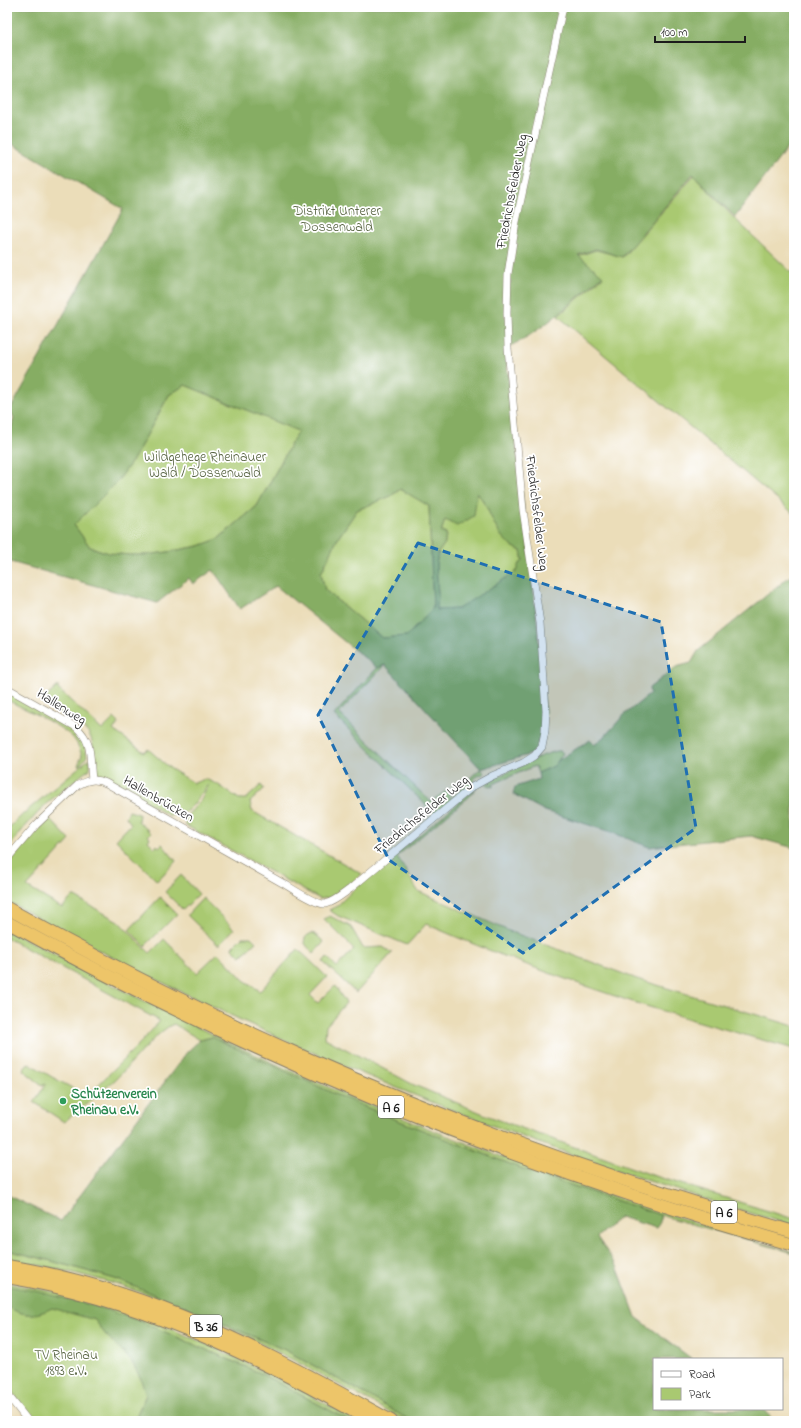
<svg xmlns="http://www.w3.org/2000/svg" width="801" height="1428" font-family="'Indie Flower',sans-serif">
	<rect width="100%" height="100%" fill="#fff"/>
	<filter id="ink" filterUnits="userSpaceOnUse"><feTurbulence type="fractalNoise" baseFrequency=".025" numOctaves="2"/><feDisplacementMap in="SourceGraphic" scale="8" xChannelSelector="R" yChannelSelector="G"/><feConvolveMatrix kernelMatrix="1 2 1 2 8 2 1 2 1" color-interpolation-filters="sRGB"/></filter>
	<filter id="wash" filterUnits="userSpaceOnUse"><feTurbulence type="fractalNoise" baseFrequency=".012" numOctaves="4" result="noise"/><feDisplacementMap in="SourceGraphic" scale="16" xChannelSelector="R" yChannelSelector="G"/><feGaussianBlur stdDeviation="0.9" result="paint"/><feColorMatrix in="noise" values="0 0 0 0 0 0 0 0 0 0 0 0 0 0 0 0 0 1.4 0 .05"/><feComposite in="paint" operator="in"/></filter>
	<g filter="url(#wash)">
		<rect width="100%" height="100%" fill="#ebddb9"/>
		<g fill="#a9c971" stroke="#627246">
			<path d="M694,175L733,217L794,275V514L558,316L603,277L578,256L596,250L623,257Z"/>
			<path d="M185,385L298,431L257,506L218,539L199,546L168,552L146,555H129L109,553L90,547L74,525L117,482L133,460L169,395Z"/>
			<path d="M401,489L429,506L433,608L407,636L382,638L325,590L321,573L338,538L357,510L391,496Z"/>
			<path d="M477,493C490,506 492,527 505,540C509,545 516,548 521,551L523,561L519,570L458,609L437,610L438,594L436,565L438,553L445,543L446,533L441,532L445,520L476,498Z"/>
			<path d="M385,665L339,713L431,802L446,791L449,792L450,799L469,783L471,777L480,769L485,773L482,775L480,774L474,779L473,783L436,815L334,715L377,668Z"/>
			<path d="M58,686V689L102,730L114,718L119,723L113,730L144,752L148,749L171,769L194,783L205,779L217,784L239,799H246L261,785L264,789L250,802L252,811L362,874L343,891L332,897L320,899L185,825V818L201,800L209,784C200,793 192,813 177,815C174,816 171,815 168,815L98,774C89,763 96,750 91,738C86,724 54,710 41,702Z"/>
			<path d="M7,690L75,729L84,740L87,756L79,766L78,765L82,756C80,750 78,744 74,739C63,726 23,708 7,700Z"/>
			<path d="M557,751H561L563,753L554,766L538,773L535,766L493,784V787L486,785L488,782L493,779L541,756Z"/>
			<path d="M90,758V769L84,773L47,803L24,828L7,850V830L23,814Z"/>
			<path d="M476,788L470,796L397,856L418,891L509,931L637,979L794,1026V1049C741,1034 689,1019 636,1003C565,980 495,954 426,924L407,945L338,916L329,910L337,906L353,890Z"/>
			<path d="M129,811L139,814L138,821L151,833L148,836L150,838L148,841L155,848L157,845L159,847L162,844L176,861L157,881L116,840L131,824L126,817Z"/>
			<path d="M49,818L70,840L27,887L62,908L73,896L118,921L150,953L164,939L197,973L218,953L244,980L260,991L298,949L327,977L310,995L318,1003L335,986L346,1003L326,1026L325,1038L414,1085L491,1117L652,1175L794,1219V1226C519,1146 257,1040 7,901V867L16,855Z"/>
			<path d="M181,875L199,894L183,910L165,892Z"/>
			<path d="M160,897L177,914L145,946L129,930Z"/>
			<path d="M203,898L234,929L220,944H217L188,916V914Z"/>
			<path d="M330,916L351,927L363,948L383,947L392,953L356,993L323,962L327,957L337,967L354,949L324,919Z"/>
			<path d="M7,929C134,998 263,1062 397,1116C527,1169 659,1213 794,1252V1253L660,1215L523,1169L392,1118L337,1095L212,1037L200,1040L174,1024C159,1029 129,1066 116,1079C99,1094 82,1108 64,1122L34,1102L46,1084L42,1085L23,1070L29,1063L52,1077L87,1096L143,1040L160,1021L7,938Z"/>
			<path d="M312,933L315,934L324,942L314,953C306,946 298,939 312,933Z"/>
			<path d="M242,937H251L256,942L241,956L232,948L233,946Z"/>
			<path d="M7,1250L48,1260L115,1279L201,1313L233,1328L285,1350L367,1395L411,1421H405C313,1370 220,1317 119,1285C82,1274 45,1266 7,1259Z"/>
			<path d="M7,1283C37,1288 67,1294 96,1303C188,1330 273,1375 357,1421H350L260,1373L140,1321L154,1377L134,1421H34L7,1385Z"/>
		</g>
		<g fill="#86ad63" stroke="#516440" fill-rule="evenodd">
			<path d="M7,7H794V139L735,217L693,174L622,257L596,249L578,255L603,276C575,299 539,335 505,348L537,622L545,712L540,736L536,748L531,754L481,769L385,665L377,668L276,586L240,609L213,570L193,584L189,578L157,603L7,561V433L11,429L14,418L10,410L123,209L7,141ZM185,385L298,431L257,506L218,539L199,546L168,552L146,555H129L109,553L90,547L74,525L117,482L133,460L169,395ZM400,489L429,506L433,608L407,636L382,638L325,590L321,573L338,538L357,510L391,496ZM477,493C490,507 492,527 505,540C509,545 516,548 521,551L523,561L518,565V570L458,609L437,610L438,594L436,565L438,553L445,543L446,533L441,532L445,520L457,526L474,516Z"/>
			<path d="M794,573V848L751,836L649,847L611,832L545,811L513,794L515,787L539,779L538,773L554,766L560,759L590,740L595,745L598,741L605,736L624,715L650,694L649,688L676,667L691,663L698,651Z"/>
			<path d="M212,1037L337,1095L392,1118L523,1169L660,1215C662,1221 659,1224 656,1228L620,1217L597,1237L617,1266L636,1317L692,1359H654V1409H764L774,1421H411L367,1395L285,1350L233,1328L201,1313L115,1279L48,1260L7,1250V1195L61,1221L187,1052L200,1040Z"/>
			<path d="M7,1286L36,1291L95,1306L140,1321L260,1373L350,1421H134L146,1395L140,1377L131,1361L105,1334L95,1320L52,1308C34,1317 25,1316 7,1307Z"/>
		</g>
	</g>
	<g filter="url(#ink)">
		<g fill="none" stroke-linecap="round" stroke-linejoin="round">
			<defs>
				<g id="street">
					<path d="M7,688L76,727C94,743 89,758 92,779"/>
					<path d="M7,859L36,825L78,785C88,780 95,778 106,783L286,885C294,890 317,905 325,904C334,902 343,894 350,889L472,787L492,776L523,763L534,756L542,747L545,731L546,711L540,623L523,510L508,348L507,313L508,274L516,222L563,7"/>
					<path d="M7,1394L28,1421"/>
				</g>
				<g id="highway">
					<path d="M7,908C104,962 204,1013 306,1058C464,1128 628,1185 794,1232"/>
					<path d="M7,922C257,1060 519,1167 794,1245"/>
					<path d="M7,1266C147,1288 268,1353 391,1421"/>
					<path d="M7,1277C137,1298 257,1356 371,1421"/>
				</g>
			</defs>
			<use href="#street" stroke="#847c6a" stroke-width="8"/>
			<use href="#highway" stroke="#847c6a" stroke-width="14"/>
			<use href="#street" stroke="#fff" stroke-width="7"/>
			<use href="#highway" stroke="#edc569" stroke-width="12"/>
		</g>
	</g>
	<path fill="#1f6fb2" fill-opacity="0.2" stroke="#1f6fb2" stroke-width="3" stroke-dasharray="8 5" stroke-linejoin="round" d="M418,543L661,622L696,828L523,953L389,860L318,715Z"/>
	<circle fill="#2e9e5b" stroke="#fff" stroke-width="1.5" cx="63" cy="1101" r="4"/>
	<g text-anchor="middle" stroke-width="3.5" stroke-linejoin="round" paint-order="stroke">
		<g fill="#fff" stroke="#606060" stroke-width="1">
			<rect x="378" y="1096" width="26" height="22" rx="3"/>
			<rect x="711" y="1201" width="26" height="22" rx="3"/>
			<rect x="190" y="1315" width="32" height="22" rx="3"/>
		</g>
		<g font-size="13" font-weight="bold" fill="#1c1c1c">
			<text x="391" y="1112">A 6</text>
			<text x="724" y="1217">A 6</text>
			<text x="206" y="1331">B 36</text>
		</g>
		<g font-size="14" fill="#1c1c1c" stroke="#fff">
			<text transform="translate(511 191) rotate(-79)" y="5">Friedrichsfelder Weg</text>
			<text transform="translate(538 513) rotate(83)" y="5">Friedrichsfelder Weg</text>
			<text transform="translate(62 706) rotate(32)" y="5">Hallenweg</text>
			<text transform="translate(159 798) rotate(30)" y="5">Hallenbrücken</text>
			<text transform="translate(421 814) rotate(-39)" y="5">Friedrichsfelder Weg</text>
		</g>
		<g font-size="14" fill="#54613e" stroke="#fff">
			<text x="337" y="215">Distrikt Unterer<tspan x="337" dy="16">Dossenwald</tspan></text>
			<text x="205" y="461">Wildgehege Rheinauer<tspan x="205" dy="16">Wald / Dossenwald</tspan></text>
			<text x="66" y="1359">TV Rheinau<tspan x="66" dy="16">1893 e.V.</tspan></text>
		</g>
		<g font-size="14" font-weight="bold" fill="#27864d" stroke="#fff" text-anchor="start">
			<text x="71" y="1098">Schützenverein<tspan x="71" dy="16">Rheinau e.V.</tspan></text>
		</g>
	</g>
	<rect width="801" height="1428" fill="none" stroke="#fff" stroke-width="24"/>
	<rect x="653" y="1358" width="130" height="52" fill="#ffffff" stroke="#a4a4a4"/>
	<rect x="661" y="1371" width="20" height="6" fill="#ffffff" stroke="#a4a4a4"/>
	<text x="689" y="1378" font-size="12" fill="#1c1c1c">Road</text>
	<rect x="661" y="1388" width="20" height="12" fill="#a9c971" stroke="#a4a4a4"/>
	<text x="689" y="1398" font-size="12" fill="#1c1c1c">Park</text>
	<path d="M655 36v6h90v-6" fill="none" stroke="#1c1c1c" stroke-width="2"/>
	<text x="661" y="36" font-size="12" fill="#1c1c1c" stroke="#ffffff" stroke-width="3" paint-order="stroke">100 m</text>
</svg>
